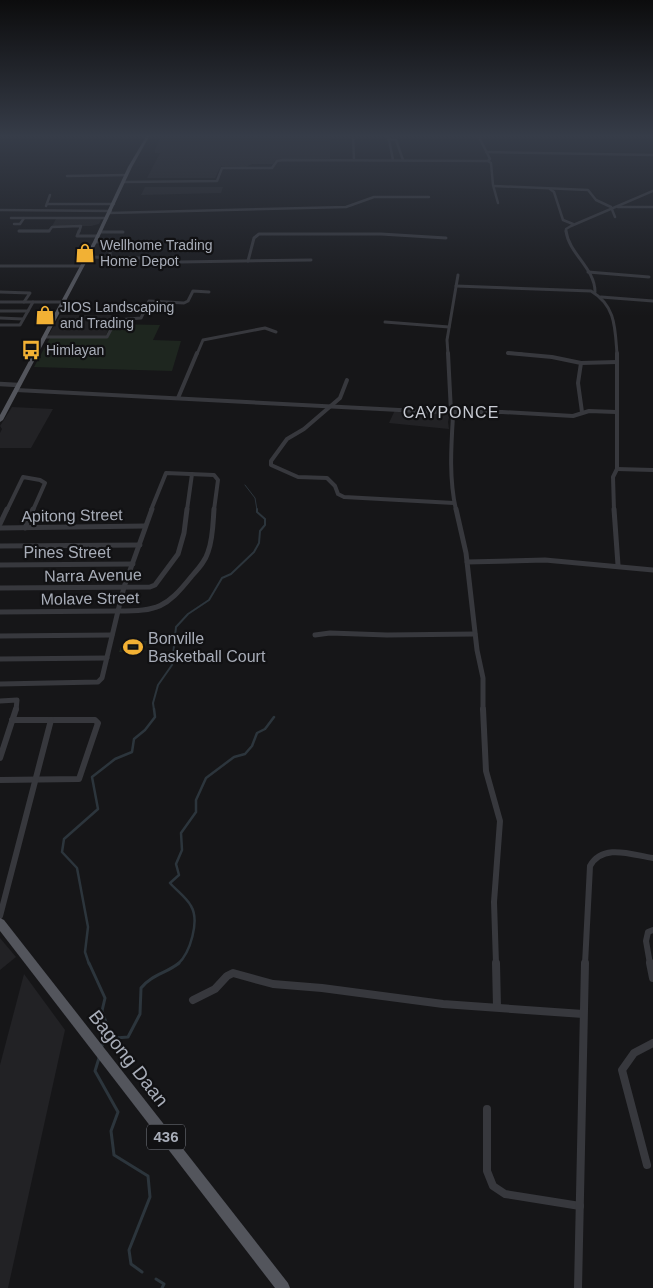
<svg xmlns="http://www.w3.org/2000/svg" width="653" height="1288" font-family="Arial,sans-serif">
	<rect width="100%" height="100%" fill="#161618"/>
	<g fill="#222225">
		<path d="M161,135H330V160H283L275,161L273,164H252L246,167L221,166L215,178H147L160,153H155V150Z"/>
		<path d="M145,187H223L221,193L141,195Z"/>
		<path d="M102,218L99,224L91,226H52L56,219Z"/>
		<path d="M60,315H114L106,336H48Z"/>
		<path d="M12,407L53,409L31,448H0V433L2,429L0,426Z"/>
		<path d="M395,410L450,413L448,422L449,429L389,423Z"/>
		<path d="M0,938L16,957L0,970Z"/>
		<path d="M24,974L65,1030L8,1288H0V1065Z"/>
	</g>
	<g fill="#1e261f">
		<path d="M111,324L160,325L153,340L181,341L172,371L34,367L51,336H106Z"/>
		<path d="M123,641H147L144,652H119Z"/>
	</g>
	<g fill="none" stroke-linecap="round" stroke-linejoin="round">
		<path stroke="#2c353c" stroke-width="1" d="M245,485L255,498L257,510"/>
		<path stroke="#2c353c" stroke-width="2" d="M154,710L153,703L158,685L172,665L176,627L188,614L209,600L222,578L231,574L254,552L259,543L260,531L265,525V519L257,512V509"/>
		<g stroke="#2c353c" stroke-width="2.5">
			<path d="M89,964L85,952L88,927L77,868L62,852L64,839L98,809L92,777L115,759L132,752L134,739L145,730L155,717L154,709"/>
			<path d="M178,964C190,953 200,921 191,906C187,898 176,890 170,883L179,875L176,864L182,850L181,833L196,812V800L206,778L234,757L245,754L252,746L257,733L265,729L274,717"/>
		</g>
		<g stroke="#2c353c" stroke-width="3">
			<path d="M89,963L105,998L102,1011L107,1025L102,1046"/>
			<path d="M103,1039L128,1037L140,1014L141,988C151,975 167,973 179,963"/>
			<path d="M99,1058L95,1071L118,1112L111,1131L114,1155L148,1176L150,1197L129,1250L131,1264L142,1272"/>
			<path d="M156,1279L164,1284L162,1288"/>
		</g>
		<g stroke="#37383d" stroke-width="2.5">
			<path d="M353,135L354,160"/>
			<path d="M386,135L389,140L393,160"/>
			<path d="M388,139L396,140L403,160"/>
			<path d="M486,152L653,155"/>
			<path d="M488,161L491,163L493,185L498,203"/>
			<path d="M67,176L127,175"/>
			<path d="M124,182L217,181L222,168H272L277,161L283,160L488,161L490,159L478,135"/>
			<path d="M494,186L588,190L596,200L611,207L615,217"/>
			<path d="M550,189L554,192L563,220L573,224"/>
			<path d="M47,204H114"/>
			<path d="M46,206L50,195"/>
			<path d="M618,207H653"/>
			<path d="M0,210L111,211"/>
			<path d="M109,213L346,207L374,197H429"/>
			<path d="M11,218H107"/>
			<path d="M14,224H20L24,218"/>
			<path d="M19,231H49L52,227L81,226L79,232"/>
			<path d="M566,232V229L571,226L653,191"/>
		</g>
		<g stroke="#37383d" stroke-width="3">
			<path d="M19,231H49"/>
			<path d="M79,231L77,236H98"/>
			<path d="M566,231C569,254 595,268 595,292"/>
			<path d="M100,232H123"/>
			<path d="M95,242L130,241"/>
			<path d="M110,249V257"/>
			<path d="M86,257L140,258L179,262L311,260"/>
			<path d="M248,261L254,238L259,234H381L446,238"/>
			<path d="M0,266H82"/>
			<path d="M588,272L649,277"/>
			<path d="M456,286L591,291C616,306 615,328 617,354"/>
			<path d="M0,292L30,293L24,302"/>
			<path d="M601,297L653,301"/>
			<path d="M0,302H64"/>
			<path d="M0,311H28"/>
			<path d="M0,318L23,319"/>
			<path d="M385,322L449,327"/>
			<path d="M0,325H20L33,302"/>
			<path d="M45,337H107L116,320L141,318L149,301L184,303L188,301L193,291L209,292"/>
			<path d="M508,353L522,354"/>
			<path d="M197,354L203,340L265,328L276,332"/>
			<path d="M448,354L447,340L458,275"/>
		</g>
		<g stroke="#37383d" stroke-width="4">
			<path d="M448,353L451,412L453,416C451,448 449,479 456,510"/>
			<path d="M508,353L552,357L581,363L578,383L582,412"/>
			<path d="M581,363L617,362"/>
			<path d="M347,380L340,398L304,429L287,439L271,461V465L298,477L327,478L335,486L338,494L344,497L454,503"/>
			<path d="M16,390L438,412H502L573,416L589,411L616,412"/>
			<path d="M178,398L197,353"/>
			<path d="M617,469L653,470"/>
			<path d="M7,510L23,477L40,480L45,483L33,510"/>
			<path d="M151,510L166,473L214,475L218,480L214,510"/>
			<path d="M187,510L192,474"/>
			<path d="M614,510L613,477L617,469V353"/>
		</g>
		<g stroke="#37383d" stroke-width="5">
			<path d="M456,509L466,553L477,650L483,678V710"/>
			<path d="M614,509L618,565"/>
			<path d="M0,524L7,509"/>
			<path d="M0,528L145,526"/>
			<path d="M25,528L33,509"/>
			<path d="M0,546L140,545"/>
			<path d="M467,562L545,560L653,570"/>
			<path d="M0,565L133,564"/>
			<path d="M0,588L150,587L155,585L178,554L184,533L187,509"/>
			<path d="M118,611L124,587L152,509"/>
			<path d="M118,611C158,611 166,608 191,577C198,569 205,562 208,552C213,539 213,523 214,509"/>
			<path d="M0,612L118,611"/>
			<path d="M315,635L330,633L387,635L475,634"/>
			<path d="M0,636L112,635"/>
			<path d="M0,659L107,658"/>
			<path d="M0,684L98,682L102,678L118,611"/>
			<path d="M0,701L17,700L16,710"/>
		</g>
		<g stroke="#37383d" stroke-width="6">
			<path d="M483,709L486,771L500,821L494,902L496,964"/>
			<path d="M0,758L16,709"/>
			<path d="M0,780L79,779L98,723L95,720H12"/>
			<path d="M0,916L51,720"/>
			<path d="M585,964L590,866C603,843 632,855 653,858"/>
			<path d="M650,964L646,941L648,932L653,930"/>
		</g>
		<g stroke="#37383d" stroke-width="8">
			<path d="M496,963L497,1007"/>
			<path d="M650,963L653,978"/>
			<path d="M193,1000L215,989L227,976L233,973L273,984L322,988L443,1004L583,1014"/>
			<path d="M487,1109V1171L493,1186L505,1194L580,1206"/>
			<path d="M647,1165L622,1070L634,1053L653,1043"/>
			<path d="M578,1288L585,963"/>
		</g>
		<path stroke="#37383d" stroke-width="4.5" d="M0,384L18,385"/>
		<g fill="#53555c" fill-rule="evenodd">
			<path d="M147,135H150L132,167L97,242L3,420L0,422V415L93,242L128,167Z"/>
			<path d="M0,918L4,920L288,1283L290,1288H275L0,931Z"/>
		</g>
	</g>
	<linearGradient id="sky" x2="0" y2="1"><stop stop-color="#0c0c0d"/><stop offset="0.43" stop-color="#363c48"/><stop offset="1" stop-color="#363c48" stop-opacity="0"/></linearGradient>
	<rect width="653" height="316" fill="url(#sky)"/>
	<defs>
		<symbol id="shop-bare" viewBox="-9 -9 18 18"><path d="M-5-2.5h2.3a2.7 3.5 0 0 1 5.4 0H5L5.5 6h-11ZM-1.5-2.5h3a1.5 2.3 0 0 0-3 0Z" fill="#f2b134" stroke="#111113" stroke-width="2.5" paint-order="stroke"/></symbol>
		<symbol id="bus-bare" viewBox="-9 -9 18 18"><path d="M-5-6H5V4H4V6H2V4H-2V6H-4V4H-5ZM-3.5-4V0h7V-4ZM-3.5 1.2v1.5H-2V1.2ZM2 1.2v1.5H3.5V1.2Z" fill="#f2b134" stroke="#111113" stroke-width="2.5" paint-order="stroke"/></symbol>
		<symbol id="stadium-bare" viewBox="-9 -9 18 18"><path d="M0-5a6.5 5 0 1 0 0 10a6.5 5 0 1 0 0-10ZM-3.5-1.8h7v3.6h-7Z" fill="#f2b134" stroke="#111113" stroke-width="2.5" paint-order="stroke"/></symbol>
	</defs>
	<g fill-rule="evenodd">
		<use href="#shop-bare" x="71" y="239" width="28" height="28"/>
		<use href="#shop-bare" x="31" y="301" width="28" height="28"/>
		<use href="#bus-bare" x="17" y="336" width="28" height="28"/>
		<use href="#stadium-bare" x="119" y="633" width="28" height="28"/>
	</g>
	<g text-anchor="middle" stroke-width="4.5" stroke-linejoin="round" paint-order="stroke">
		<g font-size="14" fill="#a8adb8" stroke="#111113" text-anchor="start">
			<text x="100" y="250">Wellhome Trading<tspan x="100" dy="16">Home Depot</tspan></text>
			<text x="60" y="312">JIOS Landscaping<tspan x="60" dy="16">and Trading</tspan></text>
			<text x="46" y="355">Himlayan</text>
		</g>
		<rect fill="#111113" stroke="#7b7e86" stroke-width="1" x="147" y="1124.5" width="38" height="25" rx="4"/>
		<g font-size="15" font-weight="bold" fill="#a8adb8">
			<text x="166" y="1142">436</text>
		</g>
		<g font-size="16" letter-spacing="1" fill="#c9ccd4" stroke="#111113">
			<text x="451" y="418">CAYPONCE</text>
		</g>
		<g font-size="16" fill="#a8adb8" stroke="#111113">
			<text transform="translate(72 515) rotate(-1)" y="6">Apitong Street</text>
			<text x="67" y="558">Pines Street</text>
			<text transform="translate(93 575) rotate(-1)" y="6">Narra Avenue</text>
			<text transform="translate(90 598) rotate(-1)" y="6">Molave Street</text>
		</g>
		<g font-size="16" fill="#a8adb8" stroke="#111113" text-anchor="start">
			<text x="148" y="644">Bonville<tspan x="148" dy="18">Basketball Court</tspan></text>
		</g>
		<g font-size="19" fill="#a8adb8" stroke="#111113">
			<text transform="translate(129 1058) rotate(52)" y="7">Bagong Daan</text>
		</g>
	</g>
</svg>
